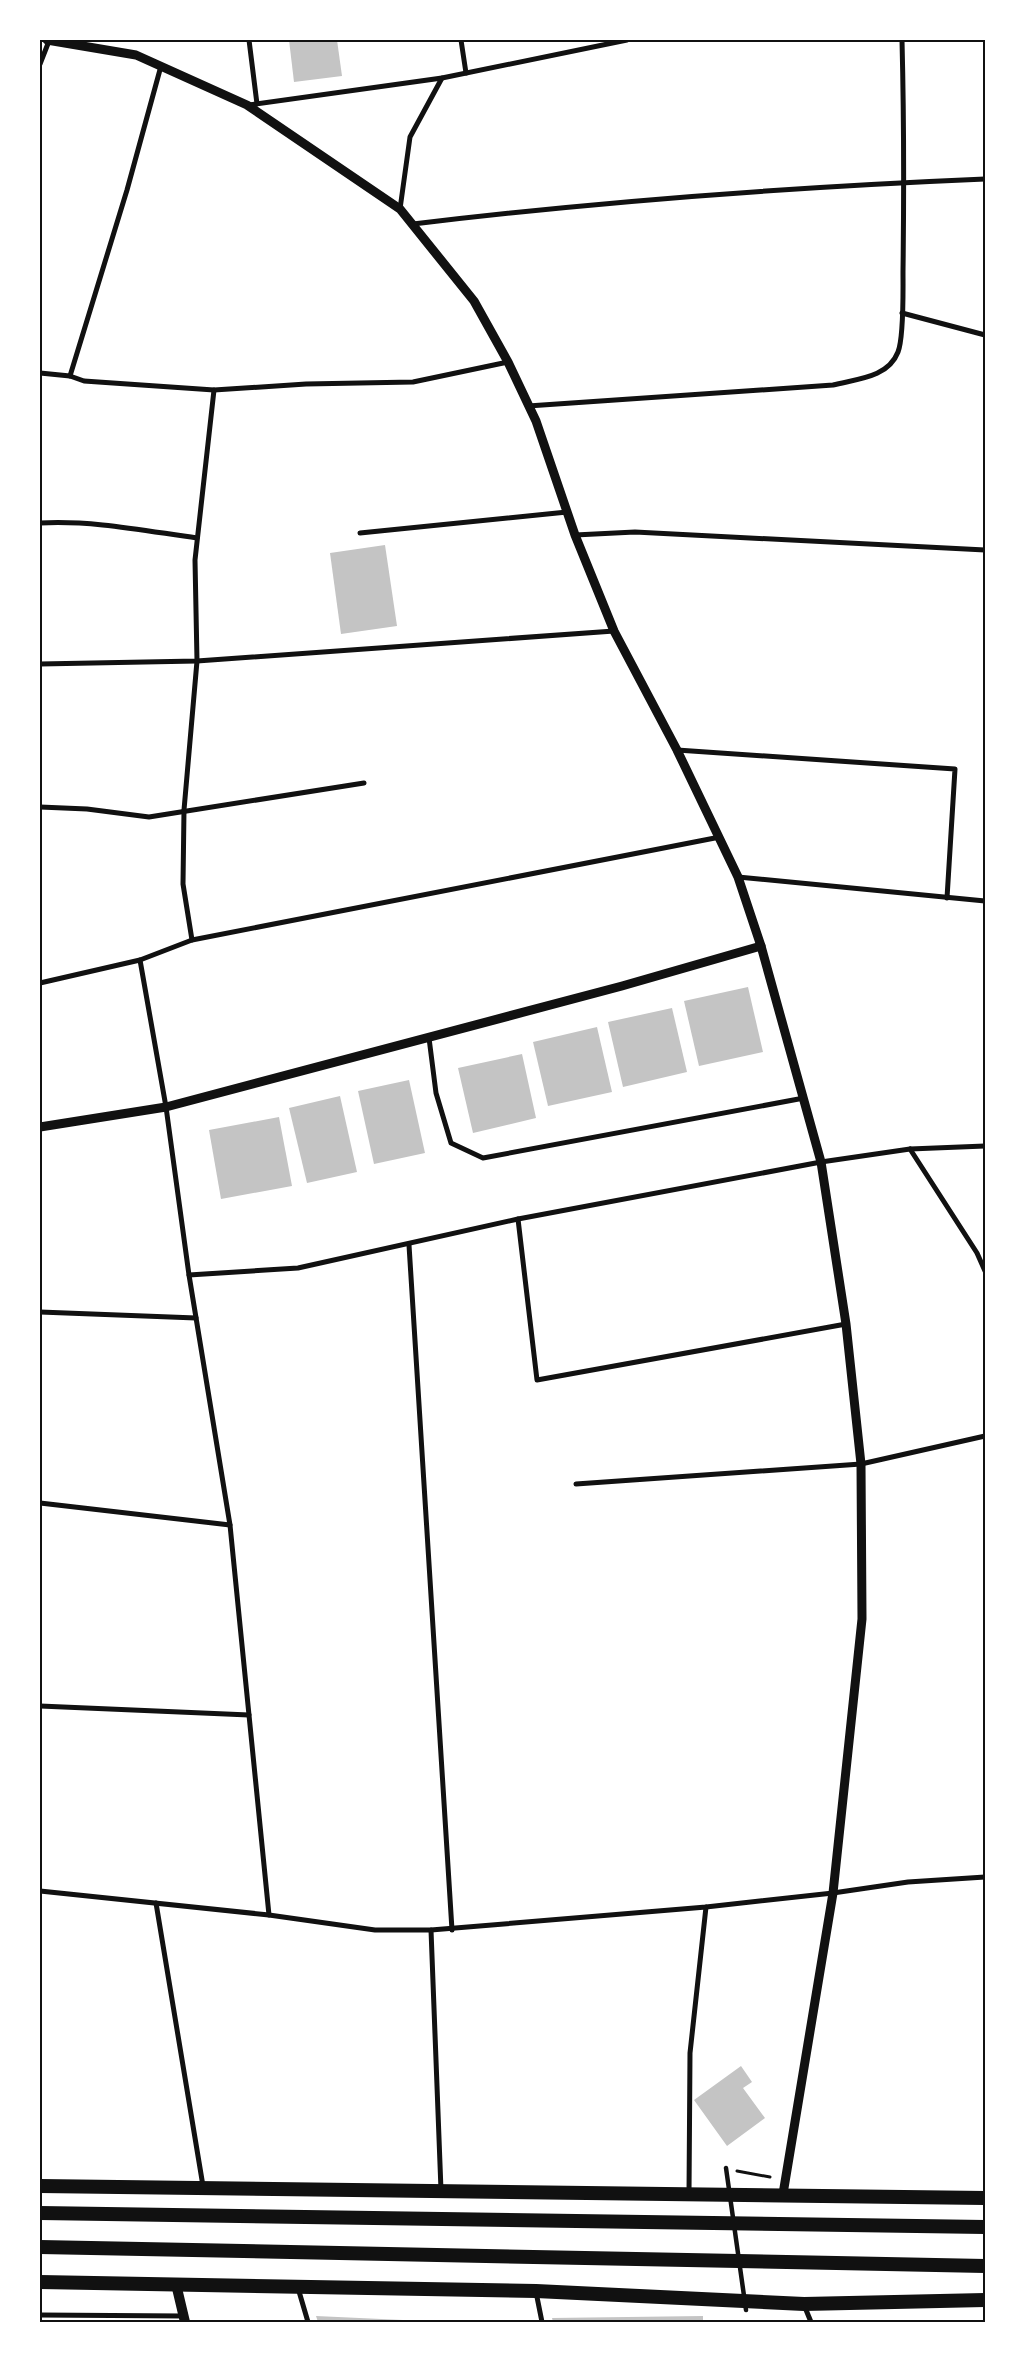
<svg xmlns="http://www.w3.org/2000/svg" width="1025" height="2362" font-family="Ubuntu,sans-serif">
	<rect width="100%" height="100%" fill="#fff"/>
	<g fill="#c4c4c4">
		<path d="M289,40H337L342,76L294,82Z"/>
		<path d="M385,545L397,626L341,634L330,553Z"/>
		<path d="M748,987L763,1052L699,1066L684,1001Z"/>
		<path d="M672,1008L687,1072L623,1087L608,1022Z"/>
		<path d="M597,1027L612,1092L548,1106L533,1042Z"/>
		<path d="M522,1054L536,1118L473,1133L458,1068Z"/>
		<path d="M409,1080L425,1153L374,1164L358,1091Z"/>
		<path d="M340,1096L357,1172L307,1183L289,1108Z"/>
		<path d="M279,1117L292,1186L221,1199L209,1130Z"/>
		<path d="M741,2066L752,2082L743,2088L765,2118L727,2146L694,2100Z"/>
		<path d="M316,2316L403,2320V2322H318Z"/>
		<path d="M703,2316V2322H553L552,2318Z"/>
	</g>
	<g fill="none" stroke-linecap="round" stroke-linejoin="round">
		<path stroke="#111" stroke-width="3" d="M737,2171L770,2177"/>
		<path stroke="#111" stroke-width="4.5" d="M726,2168L746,2310"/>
		<g stroke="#111" stroke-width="5">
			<path d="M249,40L257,104"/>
			<path d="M461,40L466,73"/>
			<path d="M40,64L49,41"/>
			<path d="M249,105L442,78L627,40"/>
			<path d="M400,209L410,137L442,78"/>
			<path d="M413,224C603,201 794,187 985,179"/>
			<path d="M902,313L985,335"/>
			<path d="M40,373L70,376L84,381L214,390L306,384L413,382L508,362"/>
			<path d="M70,376L127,190L161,66"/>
			<path d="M528,406L833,385C856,379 888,378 898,352C904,337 903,290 903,272C904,195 904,118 902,40"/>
			<path d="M40,523C92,520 146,531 197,538"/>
			<path d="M360,533L567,512"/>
			<path d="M575,535L635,532L985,550"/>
			<path d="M40,664L197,661L614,631"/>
			<path d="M677,750L955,769L947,898"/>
			<path d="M40,807L87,809L149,817L364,783"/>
			<path d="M738,877L985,901"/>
			<path d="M192,940L183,884L184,810L197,661L195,560L214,390"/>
			<path d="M140,960L166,1107L189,1275L230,1525L269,1915"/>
			<path d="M40,983L140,960L192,940L720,837"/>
			<path d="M429,1038L436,1093L451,1143L483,1158L804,1098"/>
			<path d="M910,1149L977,1253L985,1271"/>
			<path d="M518,1219L537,1380L846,1324"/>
			<path d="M409,1245L452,1930"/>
			<path d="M189,1275L298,1268L518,1219L821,1162L910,1149L985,1146"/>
			<path d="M40,1312L196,1318"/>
			<path d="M576,1484L861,1464L985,1436"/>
			<path d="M40,1503L230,1525"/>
			<path d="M40,1706L249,1715"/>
			<path d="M40,1891L269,1915L375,1930H431L706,1907L833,1893L908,1882L985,1877"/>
			<path d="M156,1903L203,2186"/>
			<path d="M431,1930L441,2190"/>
			<path d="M689,2193L690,2053L706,1907"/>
			<path d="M298,2288L308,2322"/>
			<path d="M536,2292L542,2322"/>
			<path d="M804,2305L811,2322"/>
			<path d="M40,2315L183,2316"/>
		</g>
		<g stroke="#111" stroke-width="9">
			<path d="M47,40L136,55L247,105L400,209L474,301L508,362L536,421L575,535L614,631L677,750L738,877L761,946L821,1162L846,1324L861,1464L862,1619L833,1893L783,2194"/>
			<path d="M40,1127L166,1107L622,986L761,946"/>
		</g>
		<path stroke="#111" stroke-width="10" d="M176,2284L185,2322"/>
		<g stroke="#111" stroke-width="14">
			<path d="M40,2186L985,2198"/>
			<path d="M40,2213L985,2227"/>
			<path d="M40,2247L985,2266"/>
			<path d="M40,2282L536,2291L804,2304L985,2300"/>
		</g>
	</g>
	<rect width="1025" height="2362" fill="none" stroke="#ffffff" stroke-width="82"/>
	<rect x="41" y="41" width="943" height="2280" fill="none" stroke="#111" stroke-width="2"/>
</svg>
